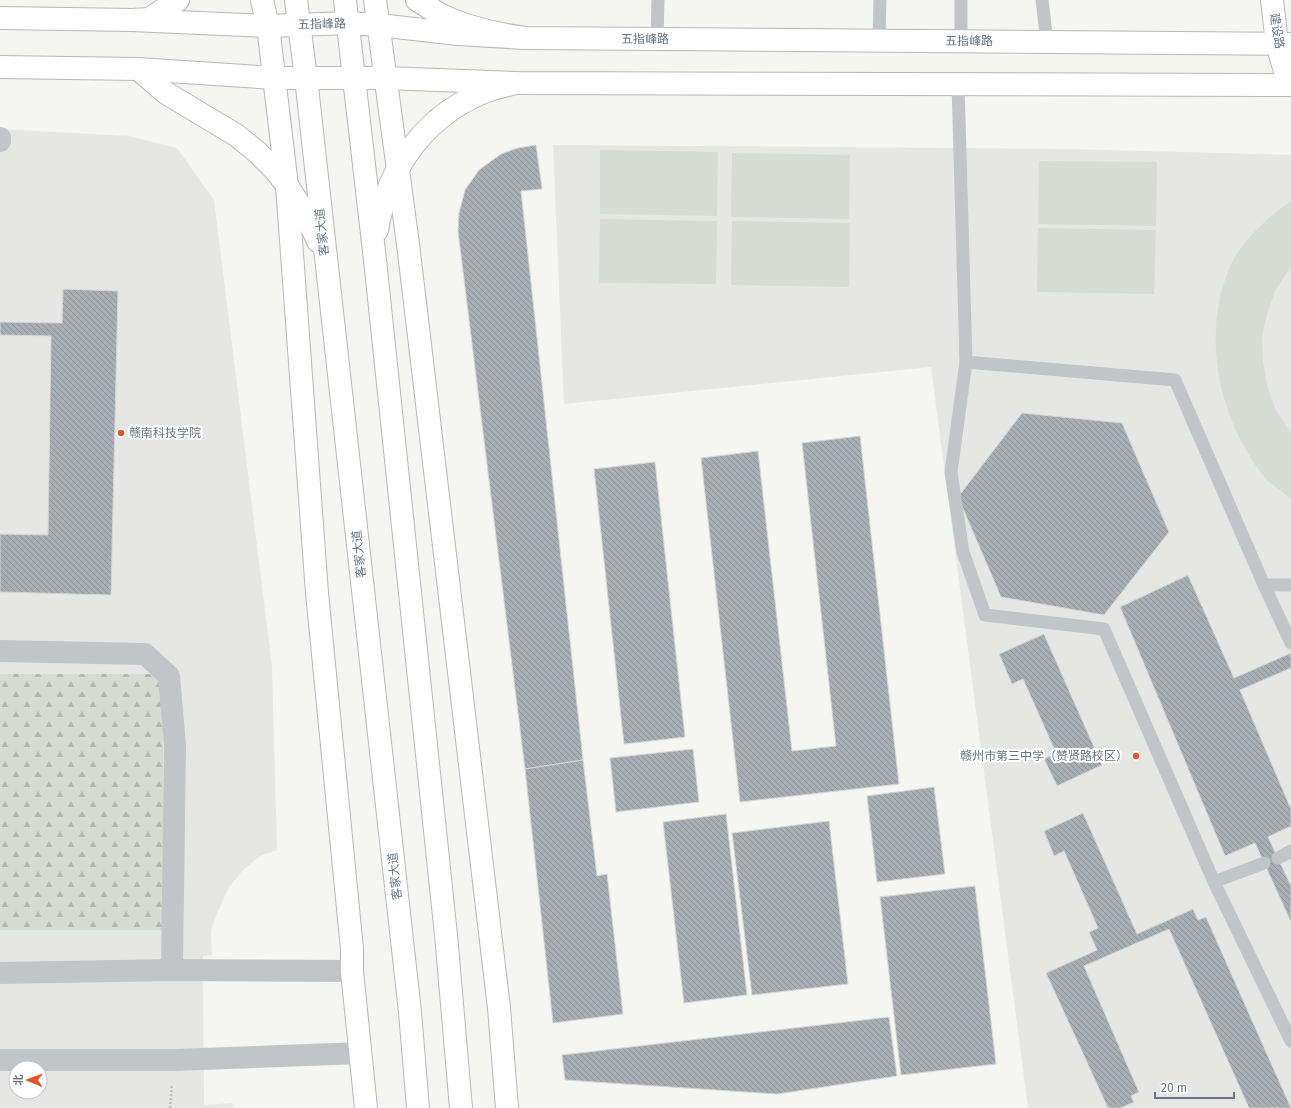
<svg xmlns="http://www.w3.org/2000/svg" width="1291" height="1108" font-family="'Fira Sans','Noto Sans SC',sans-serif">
	<defs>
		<pattern id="forest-firs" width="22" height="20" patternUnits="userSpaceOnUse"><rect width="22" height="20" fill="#d6dcd3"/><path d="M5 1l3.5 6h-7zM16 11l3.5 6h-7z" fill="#b1b7b1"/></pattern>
		<pattern id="building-back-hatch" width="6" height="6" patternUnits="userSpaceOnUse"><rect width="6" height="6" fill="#a7afb4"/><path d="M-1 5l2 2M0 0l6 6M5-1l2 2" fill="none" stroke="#8c9398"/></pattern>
	</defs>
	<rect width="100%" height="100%" fill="#f5f6f2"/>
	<g fill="#e6e7e5" fill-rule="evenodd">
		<path d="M0,129L129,136L177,148L214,200L272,666L277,850L260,856L243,870L229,887L217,913L211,931L212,955L203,956L204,1105L232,1103L234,1108H0ZM16,1068H40V1092H16Z"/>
		<path d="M553,145L1073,149L1291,155V1108H1028L931,367L564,404Z"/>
	</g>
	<g fill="#d6dcd3">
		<path d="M600,150L718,152L717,216L600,214Z"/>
		<path d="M732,153L850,155L849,219L731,217Z"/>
		<path d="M1039,161L1157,162L1156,226L1038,224Z"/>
		<path d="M1291,201V266L1275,291L1267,314L1262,337L1263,361L1267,385L1275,408L1291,434V499C1284,493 1276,488 1269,482C1260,473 1251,459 1245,448C1215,395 1205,327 1229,269C1239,243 1268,217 1291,201Z"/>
		<path d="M600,219L717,221L716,284L599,283Z"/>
		<path d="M732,221L850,223L849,287L731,285Z"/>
		<path d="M1038,228L1156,230L1154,294L1037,292Z"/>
	</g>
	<rect fill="url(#forest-firs)" x="0" y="674" width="163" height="256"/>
	<g fill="url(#building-back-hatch)" stroke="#d7d7d5">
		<path d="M536,145L542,189L521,191L583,760L525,769L458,231L459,213L465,190L479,170L501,154L518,148Z"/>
		<path d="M63,289L118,291L111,595L0,592V534L48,535L51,336L0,335V322L62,323Z"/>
		<path d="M1022,413L1122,423L1169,532L1104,615L1001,597L958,497Z"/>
		<path d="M860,436L899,784L740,802L701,458L758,451L792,751L836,746L802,443Z"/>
		<path d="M655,462L685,737L624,744L594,469Z"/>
		<path d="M1188,575L1234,678L1291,653V668L1240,690L1291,809V826L1268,837L1290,884L1291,883V922L1255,843L1225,856L1120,607Z"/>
		<path d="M1044,634L1102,765L1057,786L1044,759L1056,753L1023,679L1012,684L999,654Z"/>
		<path d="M693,749L699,802L616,812L610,758Z"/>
		<path d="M583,760L597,876L607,874L623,1014L553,1023L525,769Z"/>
		<path d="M934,787L945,874L877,882L867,796Z"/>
		<path d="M1083,813L1137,934L1193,909L1198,920L1206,917L1291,1108H1249L1169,929L1084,966L1139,1092L1131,1096L1134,1102L1121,1108H1108L1046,973L1097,950L1089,932L1098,928L1064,851L1054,856L1044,831Z"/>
		<path d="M726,814L747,995L684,1003L663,822Z"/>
		<path d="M829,821L848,984L752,995L732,833Z"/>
		<path d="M975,886L996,1064L901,1075L880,897Z"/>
		<path d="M889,1017L897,1076L777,1094L565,1080L562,1055Z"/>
	</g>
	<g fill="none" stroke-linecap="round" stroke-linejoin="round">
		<defs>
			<g id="secondary">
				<path d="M262,0L268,26L287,186L317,593L352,949V971L366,1108"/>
				<path d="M375,0L408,244L499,1008L507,1108"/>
				<path d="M1272,0L1277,44L1289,85"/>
				<path d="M0,18L132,20L268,26L348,23L379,25L458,34L525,38L1291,44"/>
				<path d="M0,67L138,69L274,78H386L516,83L1291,85"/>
			</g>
			<g id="primary">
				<path d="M296,0L306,78L410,1012L418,1108"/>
				<path d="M345,0L375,260L446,935L461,1108"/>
				<path d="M417,0C425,5 433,10 441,15C468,28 496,34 525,38"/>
				<path d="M132,20L149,19L178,0"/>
				<path d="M138,69L166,93L236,135L257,152L276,171L288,187L306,215L318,241"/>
				<path d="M377,230C388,165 429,111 492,89C500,87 508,85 516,83"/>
			</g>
		</defs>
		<use href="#secondary" stroke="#b3b8bd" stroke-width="24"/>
		<use href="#primary" stroke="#b4b8bc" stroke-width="24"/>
		<path stroke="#bbbdbf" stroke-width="2.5" stroke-dasharray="2 2" stroke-linecap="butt" d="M170,1108L172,1084"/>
		<g stroke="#c1c5c8" stroke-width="13">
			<path d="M961,0V41"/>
			<path d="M1042,0L1047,42"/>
			<path d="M657,39L658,0"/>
			<path d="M879,41L880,0"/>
			<path d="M958,84L966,362L1175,380L1264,585H1291"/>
			<path d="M966,362L951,472L963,552L985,615L1104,629L1214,882L1264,863"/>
			<path d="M1264,585L1291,643"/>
			<path d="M1278,858L1291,851"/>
			<path d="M1214,882L1291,1041"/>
		</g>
		<g stroke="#c1c5c8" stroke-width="22">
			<path d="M0,138V141"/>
			<path d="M0,651L145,654L169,676L175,745L172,970"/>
			<path d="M0,973L172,970L352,971"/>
			<path d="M0,1060H174L361,1053"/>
		</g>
		<use href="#secondary" stroke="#fff" stroke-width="22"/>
		<use href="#primary" stroke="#fff" stroke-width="22"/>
	</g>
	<g fill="#e15627" stroke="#fff" stroke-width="1.5">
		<circle cx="121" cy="433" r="4"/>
		<circle cx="1136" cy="756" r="4"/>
	</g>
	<g text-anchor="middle" stroke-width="4" stroke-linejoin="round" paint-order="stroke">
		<g font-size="12" fill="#657583" stroke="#fff">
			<text transform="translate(322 24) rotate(-1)" y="4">五指峰路</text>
			<text transform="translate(1277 31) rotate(81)" y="4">建设路</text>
			<text x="645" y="43">五指峰路</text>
			<text x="969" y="45">五指峰路</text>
			<text transform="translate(322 232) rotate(-96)" y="4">客家大道</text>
			<text transform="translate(359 554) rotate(-96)" y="4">客家大道</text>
			<text transform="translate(395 876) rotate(-96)" y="4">客家大道</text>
		</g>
		<g font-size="12" fill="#657583" stroke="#fff" text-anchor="start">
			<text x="129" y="437">赣南科技学院</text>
			<text x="1128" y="760" text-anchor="end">赣州市第三中学（赞贤路校区）</text>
		</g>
	</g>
	<g transform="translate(28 1080) rotate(271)"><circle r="19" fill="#ffffff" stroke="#c1c8cd"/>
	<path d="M0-3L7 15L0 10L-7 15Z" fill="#e15627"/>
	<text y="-6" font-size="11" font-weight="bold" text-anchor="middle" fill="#657583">北</text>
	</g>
	<path d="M1155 1092v6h79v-6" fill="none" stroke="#657583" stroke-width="2"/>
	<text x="1161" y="1092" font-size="12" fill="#657583" stroke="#ffffff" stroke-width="3" paint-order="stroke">20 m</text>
</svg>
